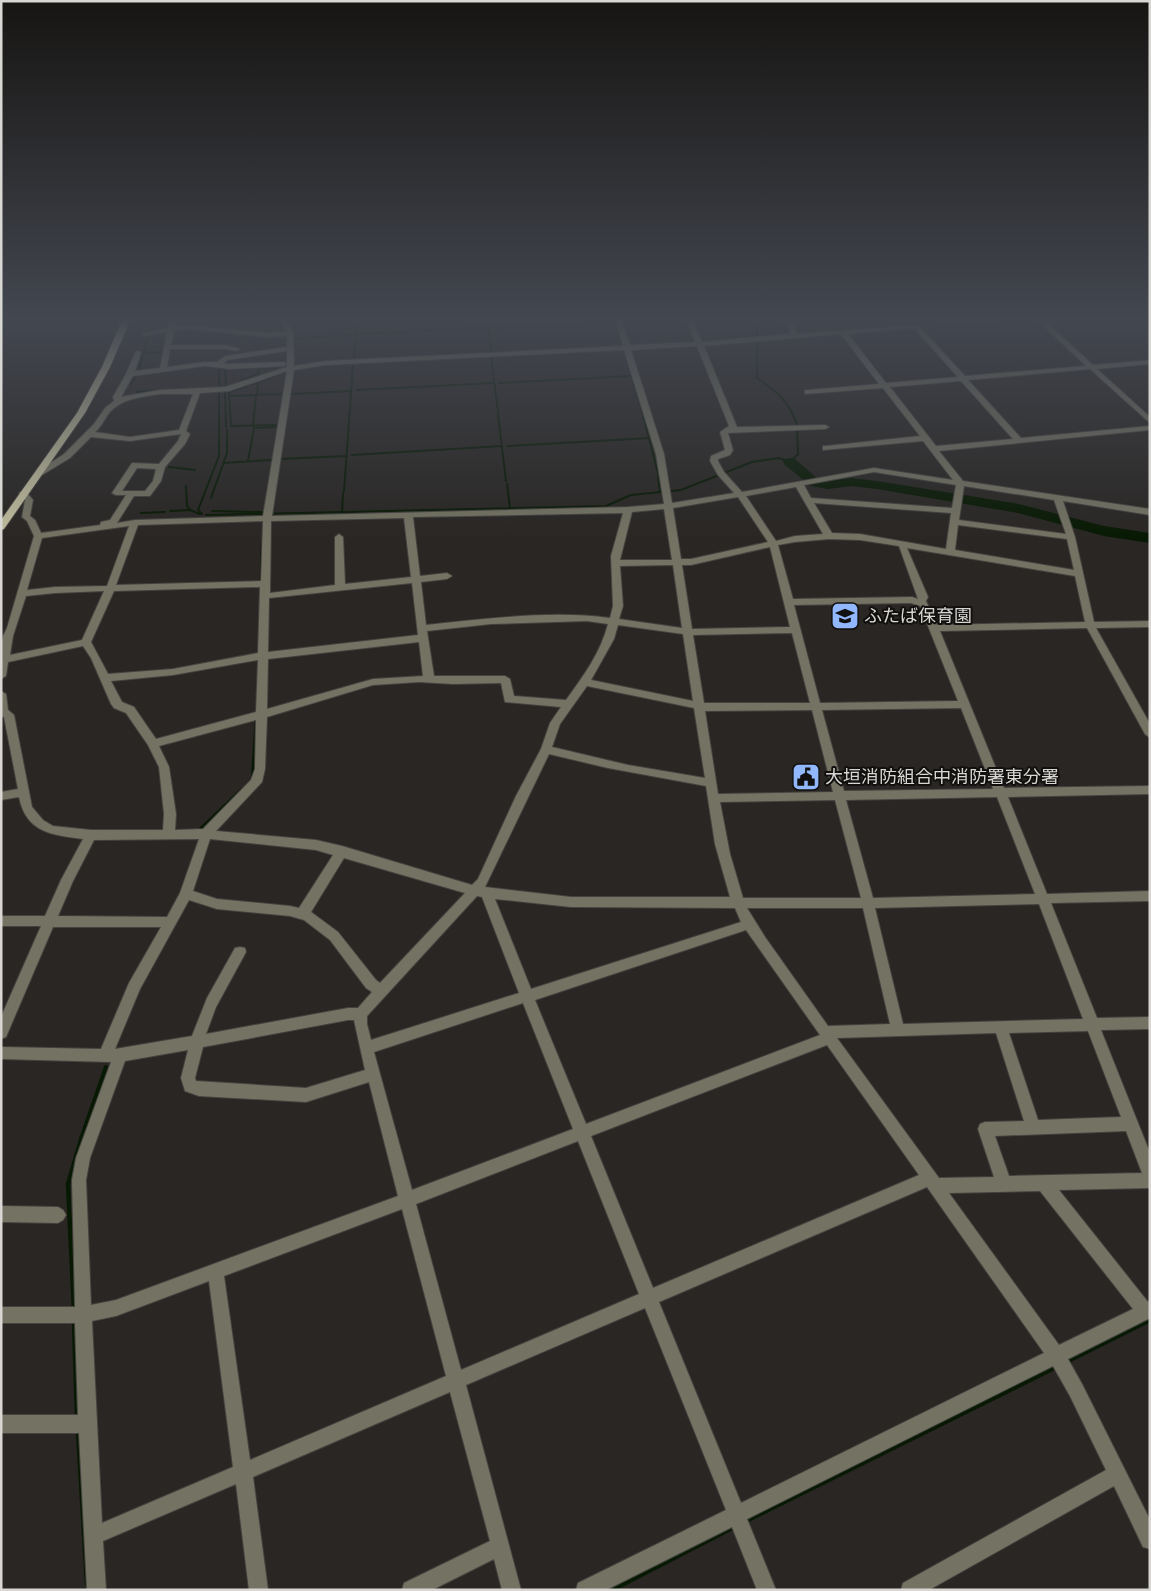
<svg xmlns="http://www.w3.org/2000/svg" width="1151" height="1591" font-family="Helvetica,'Noto Sans JP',sans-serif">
	<rect width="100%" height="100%" fill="#292623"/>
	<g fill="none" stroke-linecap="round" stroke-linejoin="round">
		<g stroke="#071902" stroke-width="2">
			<path d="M487,318L491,352"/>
			<path d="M757,318V337"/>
			<path d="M218,327L221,318"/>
			<path d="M492,328L615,322L622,345"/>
			<path d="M245,333L246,341"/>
			<path d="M360,334L488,328"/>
			<path d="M296,338L355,335"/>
			<path d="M757,341V378C776,391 790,402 797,425"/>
			<path d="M624,350L640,404"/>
			<path d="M143,353L162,352"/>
			<path d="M491,357L498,412"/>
			<path d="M354,359L357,318"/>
			<path d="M233,369L259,368"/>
			<path d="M225,371L226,385"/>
			<path d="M138,372L148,335L151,334"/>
			<path d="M240,381L258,374L259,368L278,367L277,369"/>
			<path d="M499,383L631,376"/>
			<path d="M130,384L137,374"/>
			<path d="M357,390L494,383"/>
			<path d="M137,392L177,389"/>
			<path d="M225,392L226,427"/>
			<path d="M290,394L351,391"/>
			<path d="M257,395L258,382"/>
			<path d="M230,396L282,394"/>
			<path d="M641,407L658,473"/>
			<path d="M498,414L506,481"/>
			<path d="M276,425L231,426L229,392L286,372"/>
			<path d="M253,426L256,395"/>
			<path d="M507,446L650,438"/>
			<path d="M352,455L502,446"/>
			<path d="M279,459L347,456"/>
			<path d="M248,461L254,428L275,427"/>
			<path d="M223,463L271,460"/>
			<path d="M169,467L195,470"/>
			<path d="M658,476L660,492"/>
			<path d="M507,484L510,508"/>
			<path d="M186,486L187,506L190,510"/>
			<path d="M344,491L353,365"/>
			<path d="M211,498L227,453V430"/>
			<path d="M170,511L190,510L200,514"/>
			<path d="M212,511L262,512L263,515"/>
			<path d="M342,512L343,493"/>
			<path d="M141,513L165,512"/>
			<path d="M202,514L198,510L219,456V367"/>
			<path d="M206,515L606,506L631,495L681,490L752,462L779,458L790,462L798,454L797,428"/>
		</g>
		<g stroke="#071902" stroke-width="2.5">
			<path d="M261,578L262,544"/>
			<path d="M241,791L252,780L256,719"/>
		</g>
		<g stroke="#071902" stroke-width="4">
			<path d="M201,829L242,790"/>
			<path d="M81,1139L106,1067"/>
		</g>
		<g stroke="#071902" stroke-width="4.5">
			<path d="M74,1310L68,1184L82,1137"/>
			<path d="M74,1321L77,1417"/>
			<path d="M1066,1362L1150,1320"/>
			<path d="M78,1431L87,1584"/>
			<path d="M744,1522L1056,1367"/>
			<path d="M612,1590L734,1527"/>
		</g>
		<path fill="#071902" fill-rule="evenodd" d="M790,458L795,459L818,479L828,481L851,478L877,481L1019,504L1104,526L1150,533V543L1104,536L1018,513L877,489L851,486L828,489L811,486L785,465L783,462L785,459Z"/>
		<defs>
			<g id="minor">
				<path d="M170,318H176L175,327L186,325L268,333L286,332L280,318H286L293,334L294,366L325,361L623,346L615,318H621L630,345L695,342L686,318H692L702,342L790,334L789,326L782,318H789L795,326L797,334L918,325L965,376L1086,366L1035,318H1042L1093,365L1150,360V364L1097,369L1150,417V423L1090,369L968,380L1021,438L1150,426V430L939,451L963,481L1150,509V515L1063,501L1075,537L1094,622L1150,621V627L1096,628L1150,724V738L1145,734L1087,628L940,631L1004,788L1150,786V794L1008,797L1047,894L1150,891V901L1051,903L1097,1018L1150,1017V1029L1101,1030L1150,1153V1188L1059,1190L1148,1302L1150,1301V1318L1068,1359L1082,1384L1150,1520V1549L1143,1547L1114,1486L929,1590H901L903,1583L1106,1470L1070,1396L1053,1366L747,1519L776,1590H757L732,1527L606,1590H576L578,1583L726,1510L645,1308L466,1385L521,1590H502L494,1559L432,1590H402L404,1583L490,1541L450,1392L253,1477L268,1590H249L236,1484L103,1541L106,1590H87L79,1433H1V1415H78L75,1323H1V1307H75L72,1180L76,1158L111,1062L1,1059V1047L101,1049L129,983L161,927H53L6,1037L1,1039V1017L41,926H1V916H45L61,880L83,839C53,835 26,833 19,797L1,800V792L18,789L4,717L1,716V691L6,694L8,710L14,715L32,807L43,820L53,826L91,830H163L164,814L159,767L148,745L126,713L114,708L111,704L91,658L83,646L8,662L6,676L1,679V647L3,636L7,628L34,536L27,521L22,517L25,500L19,494L20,492H26L33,500L30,516L35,520L41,533L100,525L101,522L110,520L126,495H116L112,493L132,463L159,464L178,441L181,434L130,441L91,437L70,458L42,475L35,473L64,454L94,424L105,408L114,401L113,397L126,374L136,351L141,352L135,371L160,368L167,332L144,336L141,334L168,328ZM914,328L958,377L886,383L848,334ZM186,329L268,337L287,336V347L225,356L217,362H205L167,367L170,349H225L237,351L240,349L225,345H171L174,331ZM841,334L879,384L808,390H805V394L883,388L920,436L826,446H823V450L923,441L953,480L874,468L742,492L724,472L718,461V459L730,455L733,450L728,433L825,429L829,427L825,425L737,427L704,346ZM697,346L729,426L720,432L725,450L711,456L710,461L718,475L734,493L672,503L664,454L631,350ZM624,350L656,454L664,504L628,507L272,516L294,370L325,365ZM287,351V364L284,362L224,364L227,360ZM287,364V367L225,387L160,390L121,397L133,376L205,366L230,369L284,366ZM287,371L263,516L135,520L117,523L134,496H150L161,481L165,467L185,444L190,434L186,431L200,393L229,391ZM961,381L1013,439L936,446L890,387ZM160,394H193L179,430L130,437L95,432C101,427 104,420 109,413C122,398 142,397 160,394ZM137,468L156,469L153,481L145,491H122ZM874,472L956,485L952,508L811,498L804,485ZM964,486L1054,500L1066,534L959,520ZM796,487L823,534L795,536L776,541L746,496ZM738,497L768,542L691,559H681L673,508ZM814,503L951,513L946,549L860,534L832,533ZM664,509L672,560H620L632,512ZM623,513L611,556L613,606L610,618C551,610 486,619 426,625L421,582L447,579L452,576L447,573L420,576L413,517ZM404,518L411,577L345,584L343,537L339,534L335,537V585L270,593L271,521ZM263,521L261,581L116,585L138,525ZM958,525L1067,539L1074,570L955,550ZM129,526L107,586L55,587L27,590L42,538ZM829,539L860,540L899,546L918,599L912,597L793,599L778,545L795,542ZM770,547L790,627L692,629L682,565H691ZM907,548L1075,576L1085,622L937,625L926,601L928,597ZM673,565L682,628L619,619L623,606L620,566ZM412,583L418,635L268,652L269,598ZM260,587L258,653L173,669L108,674L91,642L114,591ZM104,591L82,640L10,655L13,636L26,596L55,593ZM911,603L920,606L958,701L820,703L794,605ZM587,621L608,624C601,652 583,677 566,700L514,696L510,679L505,676H434L427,631L491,624ZM618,625L683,634L693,701L591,680L614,639ZM792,633L810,703H704L693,635ZM419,642L423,676L373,679L267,709L268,659ZM258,660L256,712L156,739L134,707L122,702L111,681L173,675ZM419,682L453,684L501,683L505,702L561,707L550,723L541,749L516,796L478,879L472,885L342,846L316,840L216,831L262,782L265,769L267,717L373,685ZM587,686L694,708L705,778L628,765L552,747L560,724ZM961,708L993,789L844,791L822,710ZM812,710L833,792L718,794L705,711ZM256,720L255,769L251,780L203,829L175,830L176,814L169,767L159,746ZM549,754L608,768L706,786L715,844L730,897H571L485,887ZM997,797L1035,894L873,898L846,800ZM835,800L861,898H743L730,854L720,802ZM199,839L180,893L167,917L58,916L73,881L94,840ZM210,839L316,850L333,855L299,908L290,906L217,899L193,891ZM344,858L465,893L380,983L376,980L338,932L311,912ZM477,896L482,897L519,993L371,1040L367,1024V1016ZM495,899L571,907L735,908L741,922L531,989ZM189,900L217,909L290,916L304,920L330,940L366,988L372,992L358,1008H348L206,1034L216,1007L246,952L245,948L240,947L235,948L207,998L192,1036L115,1049L140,989ZM1039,904L1083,1019L903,1024L875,908ZM747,908H863L890,1024L828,1026L765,937ZM746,930L820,1035L586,1124L535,1000ZM523,1003L573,1129L412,1190L374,1052ZM348,1020H354L365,1070L306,1088L196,1081L195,1078L203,1047ZM1088,1031L1121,1117L1038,1120L1009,1033ZM996,1033L1024,1121L985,1122L980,1124L978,1129L994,1177L939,1178L837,1038ZM827,1045L919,1175L653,1288L591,1136ZM188,1050L181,1078L185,1091L199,1096L306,1102L369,1082L398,1196L116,1300L91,1305L86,1180L90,1158L125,1061ZM1126,1131L1142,1173L1009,1176L995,1136ZM578,1141L639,1294L461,1370L416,1204ZM927,1187L1044,1353L741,1503L659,1302ZM1040,1191L1133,1309L1059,1345L949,1193ZM402,1209L446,1376L250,1460L224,1276ZM209,1281L233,1467L102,1523L92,1321L116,1316Z"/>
				<path d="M988,318H1003L991,321Z"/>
				<path d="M1,1206L58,1207L63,1210L66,1215L63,1220L58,1223L1,1222Z"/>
			</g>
			<g id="major">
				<path d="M123,318H131L110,367L85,413L4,529L1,530V520L77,413L102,367Z"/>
				<path d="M939,318H994L995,319L991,321L943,320Z"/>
			</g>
		</defs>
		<use href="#minor" stroke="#45423f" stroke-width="2"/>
		<use href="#major" stroke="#45423f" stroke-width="2"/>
		<use href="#minor" fill="#747363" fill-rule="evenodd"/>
		<use href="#major" fill="#c2bf9f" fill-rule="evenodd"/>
	</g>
	<linearGradient id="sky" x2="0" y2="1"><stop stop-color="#171513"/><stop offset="0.59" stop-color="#434750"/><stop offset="1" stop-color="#434750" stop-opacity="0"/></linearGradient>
	<rect width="1151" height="541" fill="url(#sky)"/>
	<defs>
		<symbol id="school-square" viewBox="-11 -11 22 22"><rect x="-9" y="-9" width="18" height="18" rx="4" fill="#91b8fd" stroke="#11100e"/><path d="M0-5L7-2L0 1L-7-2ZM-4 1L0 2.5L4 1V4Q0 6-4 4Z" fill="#111"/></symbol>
		<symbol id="civic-square" viewBox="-11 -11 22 22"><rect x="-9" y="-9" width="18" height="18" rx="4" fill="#91b8fd" stroke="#11100e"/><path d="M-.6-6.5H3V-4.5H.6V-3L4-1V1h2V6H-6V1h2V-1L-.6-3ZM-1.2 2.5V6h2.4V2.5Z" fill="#111"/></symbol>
	</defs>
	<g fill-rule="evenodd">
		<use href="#school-square" x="829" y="600" width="32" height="32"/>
		<use href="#civic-square" x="790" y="761" width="32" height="32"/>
	</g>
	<g text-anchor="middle" stroke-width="4" stroke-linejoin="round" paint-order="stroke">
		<g font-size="18" fill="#d9d7d4" stroke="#11100e" text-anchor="start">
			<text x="864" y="622">ふたば保育園</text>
			<text x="825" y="783">大垣消防組合中消防署東分署</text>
		</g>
	</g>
	<rect width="1151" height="1591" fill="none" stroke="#d9d7d4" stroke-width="5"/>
</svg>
